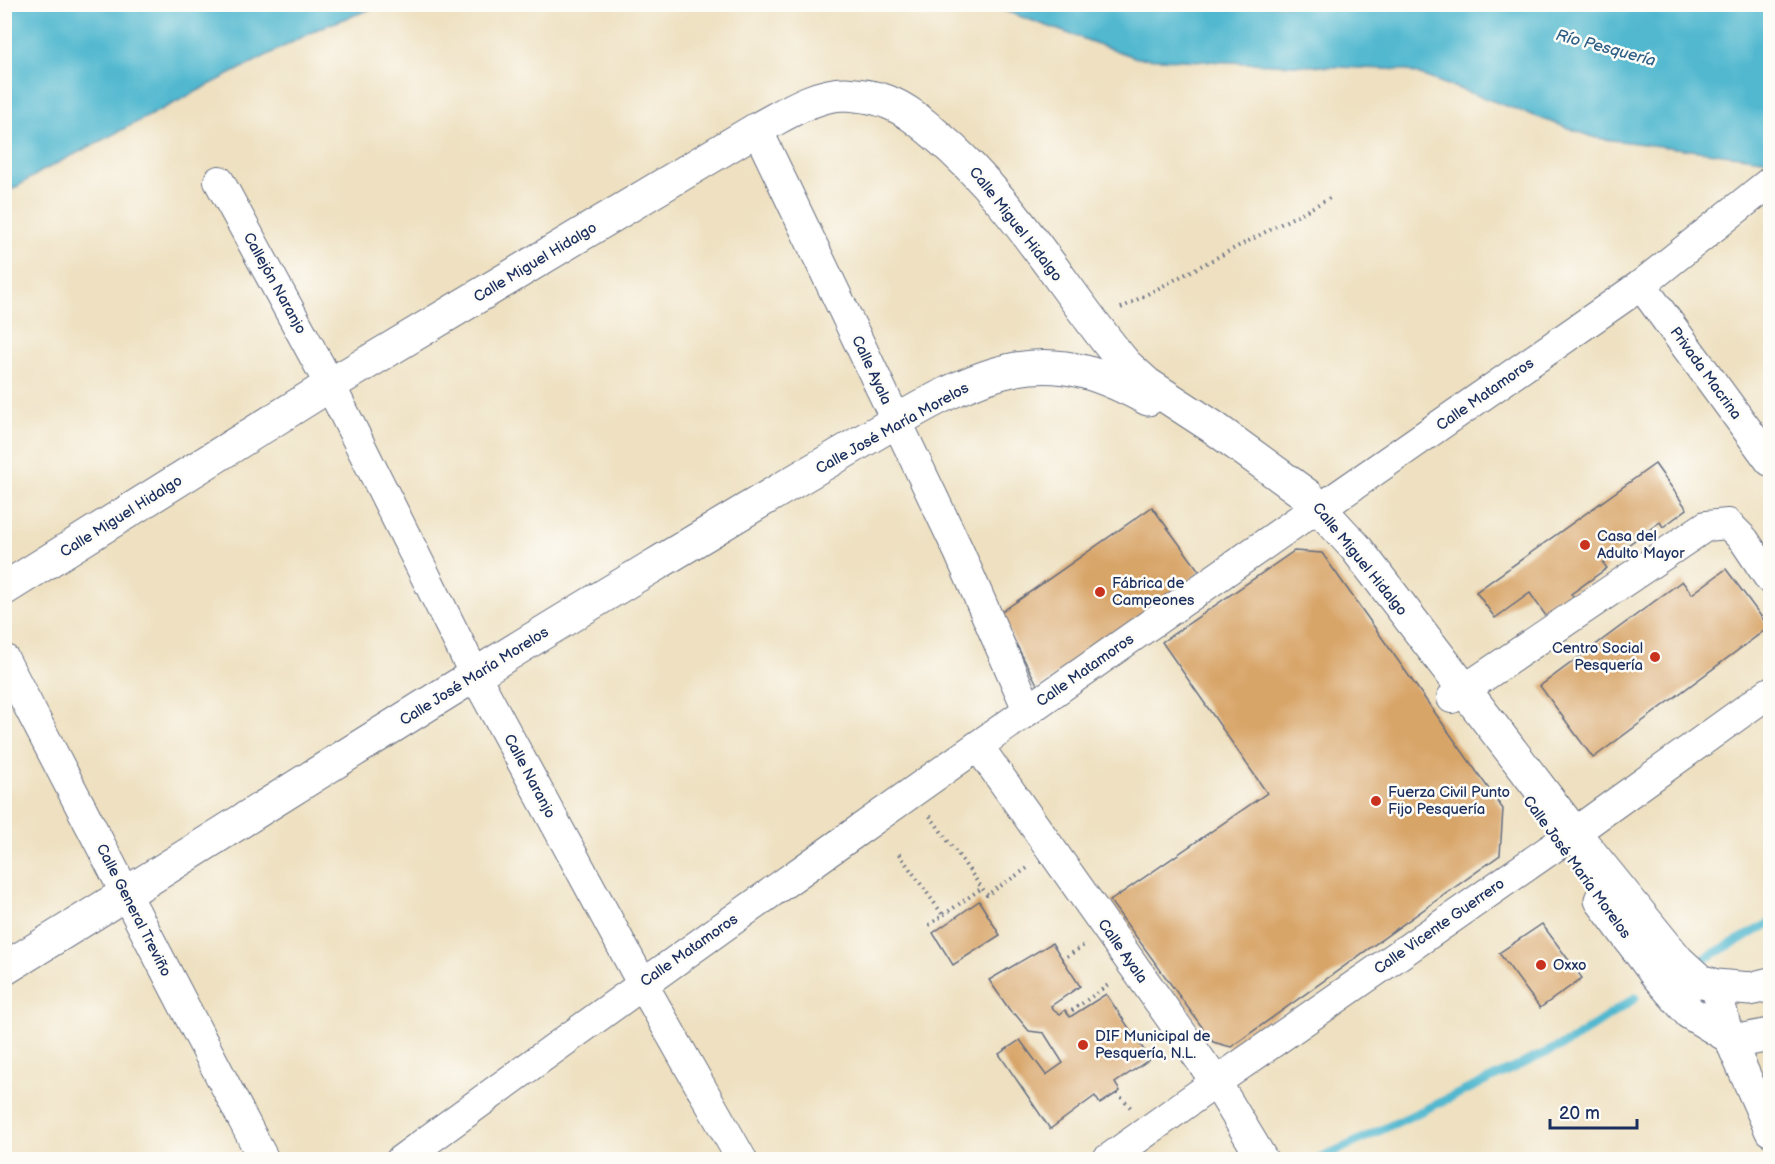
<svg xmlns="http://www.w3.org/2000/svg" width="1775" height="1164" font-family="'Balsamiq Sans',sans-serif">
	<rect width="100%" height="100%" fill="#fdfcf7"/>
	<filter id="ink" filterUnits="userSpaceOnUse"><feTurbulence type="fractalNoise" baseFrequency=".0167" numOctaves="2"/><feDisplacementMap in="SourceGraphic" scale="12" xChannelSelector="R" yChannelSelector="G"/><feConvolveMatrix kernelMatrix="1 2 1 2 8 2 1 2 1" color-interpolation-filters="sRGB"/></filter>
	<filter id="wash" filterUnits="userSpaceOnUse"><feTurbulence type="fractalNoise" baseFrequency=".008" numOctaves="4" result="noise"/><feDisplacementMap in="SourceGraphic" scale="24" xChannelSelector="R" yChannelSelector="G"/><feGaussianBlur stdDeviation="1.35" result="paint"/><feColorMatrix in="noise" values="0 0 0 0 0 0 0 0 0 0 0 0 0 0 0 0 0 1.4 0 .05"/><feComposite in="paint" operator="in"/></filter>
	<g filter="url(#wash)">
		<rect width="100%" height="100%" fill="#eee0c0"/>
		<g fill="#51b8cf" stroke="#367496" stroke-width="1.5">
			<path d="M4,5L5,4L382,5L320,28L42,171L5,194Z"/>
			<path d="M988,5H1770V160L1596,138L1406,70L1137,58Z"/>
		</g>
		<g fill="none" stroke-linecap="round" stroke-linejoin="round">
			<g stroke="#51b8cf" stroke-width="9">
				<path d="M1698,962L1770,923"/>
				<path d="M1317,1160L1571,1041L1635,998"/>
			</g>
		</g>
		<g id="blocks">
			<g fill="#d8a569">
				<path d="M1655,464L1687,509L1663,527L1660,522L1603,563L1607,568L1571,594L1575,600L1548,619L1530,593L1495,618L1476,592Z"/>
				<path d="M1152,507L1200,572L1039,688L1000,613Z"/>
				<path d="M1294,551L1322,553L1503,809L1500,855L1231,1047L1213,1042L1110,901L1267,793L1162,642Z"/>
				<path d="M1726,569L1769,627L1593,758L1540,686L1682,581L1692,594Z"/>
				<path d="M979,901L1000,935L953,965L933,933Z"/>
				<path d="M1542,924L1582,978L1540,1008L1499,953Z"/>
				<path d="M1052,943L1080,986L1051,1006L1052,1008L1060,1014L1065,1010L1070,1017L1106,994L1150,1059L1115,1083L1120,1091L1100,1104L1095,1096L1050,1129L999,1054L1020,1040L1046,1075L1063,1063L1044,1033L1029,1031L1015,1014L1013,1015L989,980Z"/>
			</g>
		</g>
	</g>
	<g filter="url(#ink)">
		<use href="#blocks" fill-opacity="0" stroke="#656d80" stroke-width="1.5"/>
		<g fill="none" stroke-linecap="round" stroke-linejoin="round">
			<defs>
				<g id="minor">
					<path d="M757,129L959,552L1028,710"/>
					<path d="M219,181L330,385L475,675L642,983L742,1160"/>
					<path d="M1641,285L1770,461"/>
					<path d="M4,659L264,1160"/>
					<path d="M1452,698L1706,526L1728,524L1744,540L1770,579"/>
					<path d="M978,746L1216,1082L1263,1160"/>
					<path d="M1716,986L1728,1036L1770,1131"/>
					<path d="M401,1160C701,940 1005,726 1309,513L1321,508L1641,285L1770,182"/>
					<path d="M1107,1160L1216,1082L1574,833L1770,692"/>
				</g>
				<g id="major">
					<path d="M4,589L330,385L757,129C784,115 814,94 845,94C860,95 877,97 890,103C907,110 921,122 935,134C1012,198 1062,288 1126,365L1147,384L1213,427L1308,496L1356,548L1574,833L1678,961L1700,981L1716,986L1750,989L1770,984"/>
					<path d="M1601,900L1656,974L1690,1013L1728,1036L1743,1040L1770,1035"/>
					<path d="M4,969C161,873 315,774 470,678C551,627 632,579 713,530C762,500 812,471 861,442C909,414 961,380 1016,369C1067,360 1105,376 1148,399"/>
				</g>
			</defs>
			<use href="#minor" stroke="#656d80" stroke-width="32"/>
			<use href="#major" stroke="#656d80" stroke-width="35"/>
			<g stroke="#656d80" stroke-width="4" stroke-dasharray="1.5 4.5" stroke-linecap="butt">
				<path d="M1121,308L1330,198"/>
				<path d="M930,816L987,895L1029,867"/>
				<path d="M899,854L943,915"/>
				<path d="M929,925L982,888"/>
				<path d="M1062,960L1084,945"/>
				<path d="M1067,1014L1111,983"/>
				<path d="M1117,1093L1131,1108"/>
			</g>
			<use href="#minor" stroke="#fff" stroke-width="30"/>
			<use href="#major" stroke="#fff" stroke-width="33"/>
		</g>
	</g>
	<g fill="#c8321e" stroke="#fdfcf7" stroke-width="2">
		<circle cx="1585" cy="545" r="6"/>
		<circle cx="1100" cy="592" r="6"/>
		<circle cx="1655" cy="657" r="6"/>
		<circle cx="1376" cy="801" r="6"/>
		<circle cx="1541" cy="965" r="6"/>
		<circle cx="1083" cy="1045" r="6"/>
	</g>
	<g text-anchor="middle" stroke-width="5" stroke-linejoin="round" paint-order="stroke">
		<g font-size="15" fill="#1b2f5e" stroke="#fdfcf7">
			<text transform="translate(1016 224) rotate(52)" y="5">Calle Miguel Hidalgo</text>
			<text transform="translate(535 262) rotate(-31)" y="5">Calle Miguel Hidalgo</text>
			<text transform="translate(275 283) rotate(61)" y="5">Callejón Naranjo</text>
			<text transform="translate(872 370) rotate(65)" y="5">Calle Ayala</text>
			<text transform="translate(1706 373) rotate(54)" y="5">Privada Macrina</text>
			<text transform="translate(1485 394) rotate(-35)" y="5">Calle Matamoros</text>
			<text transform="translate(892 428) rotate(-29)" y="5">Calle José María Morelos</text>
			<text transform="translate(121 516) rotate(-32)" y="5">Calle Miguel Hidalgo</text>
			<text transform="translate(1360 559) rotate(51)" y="5">Calle Miguel Hidalgo</text>
			<text transform="translate(1085 670) rotate(-35)" y="5">Calle Matamoros</text>
			<text transform="translate(474 676) rotate(-32)" y="5">Calle José María Morelos</text>
			<text transform="translate(530 776) rotate(62)" y="5">Calle Naranjo</text>
			<text transform="translate(1577 867) rotate(54)" y="5">Calle José María Morelos</text>
			<text transform="translate(134 910) rotate(63)" y="5">Calle General Treviño</text>
			<text transform="translate(1439 926) rotate(-35)" y="5">Calle Vicente Guerrero</text>
			<text transform="translate(689 950) rotate(-35)" y="5">Calle Matamoros</text>
			<text transform="translate(1123 951) rotate(55)" y="5">Calle Ayala</text>
		</g>
		<g font-size="15" fill="#1b2f5e" stroke="#fdfcf7" text-anchor="start">
			<text x="1597" y="541">Casa del<tspan x="1597" dy="17">Adulto Mayor</tspan></text>
			<text x="1112" y="588">Fábrica de<tspan x="1112" dy="17">Campeones</tspan></text>
			<text x="1643" y="653" text-anchor="end">Centro Social<tspan x="1643" dy="17">Pesquería</tspan></text>
			<text x="1388" y="797">Fuerza Civil Punto<tspan x="1388" dy="17">Fijo Pesquería</tspan></text>
			<text x="1553" y="970">Oxxo</text>
			<text x="1095" y="1041">DIF Municipal de<tspan x="1095" dy="17">Pesquería, N.L.</tspan></text>
		</g>
		<g font-size="16" font-style="italic" fill="#2e5f86" stroke="#fdfcf7">
			<text transform="translate(1606 47) rotate(15)" y="6">Río Pesquería</text>
		</g>
	</g>
	<rect width="1775" height="1164" fill="none" stroke="#fdfcf7" stroke-width="24"/>
	<path d="M1550 1119v9h87v-9" fill="none" stroke="#1b2f5e" stroke-width="3"/>
	<text x="1559" y="1119" font-size="18" fill="#1b2f5e" stroke="#fdfcf7" stroke-width="4.5" paint-order="stroke">20 m</text>
</svg>
